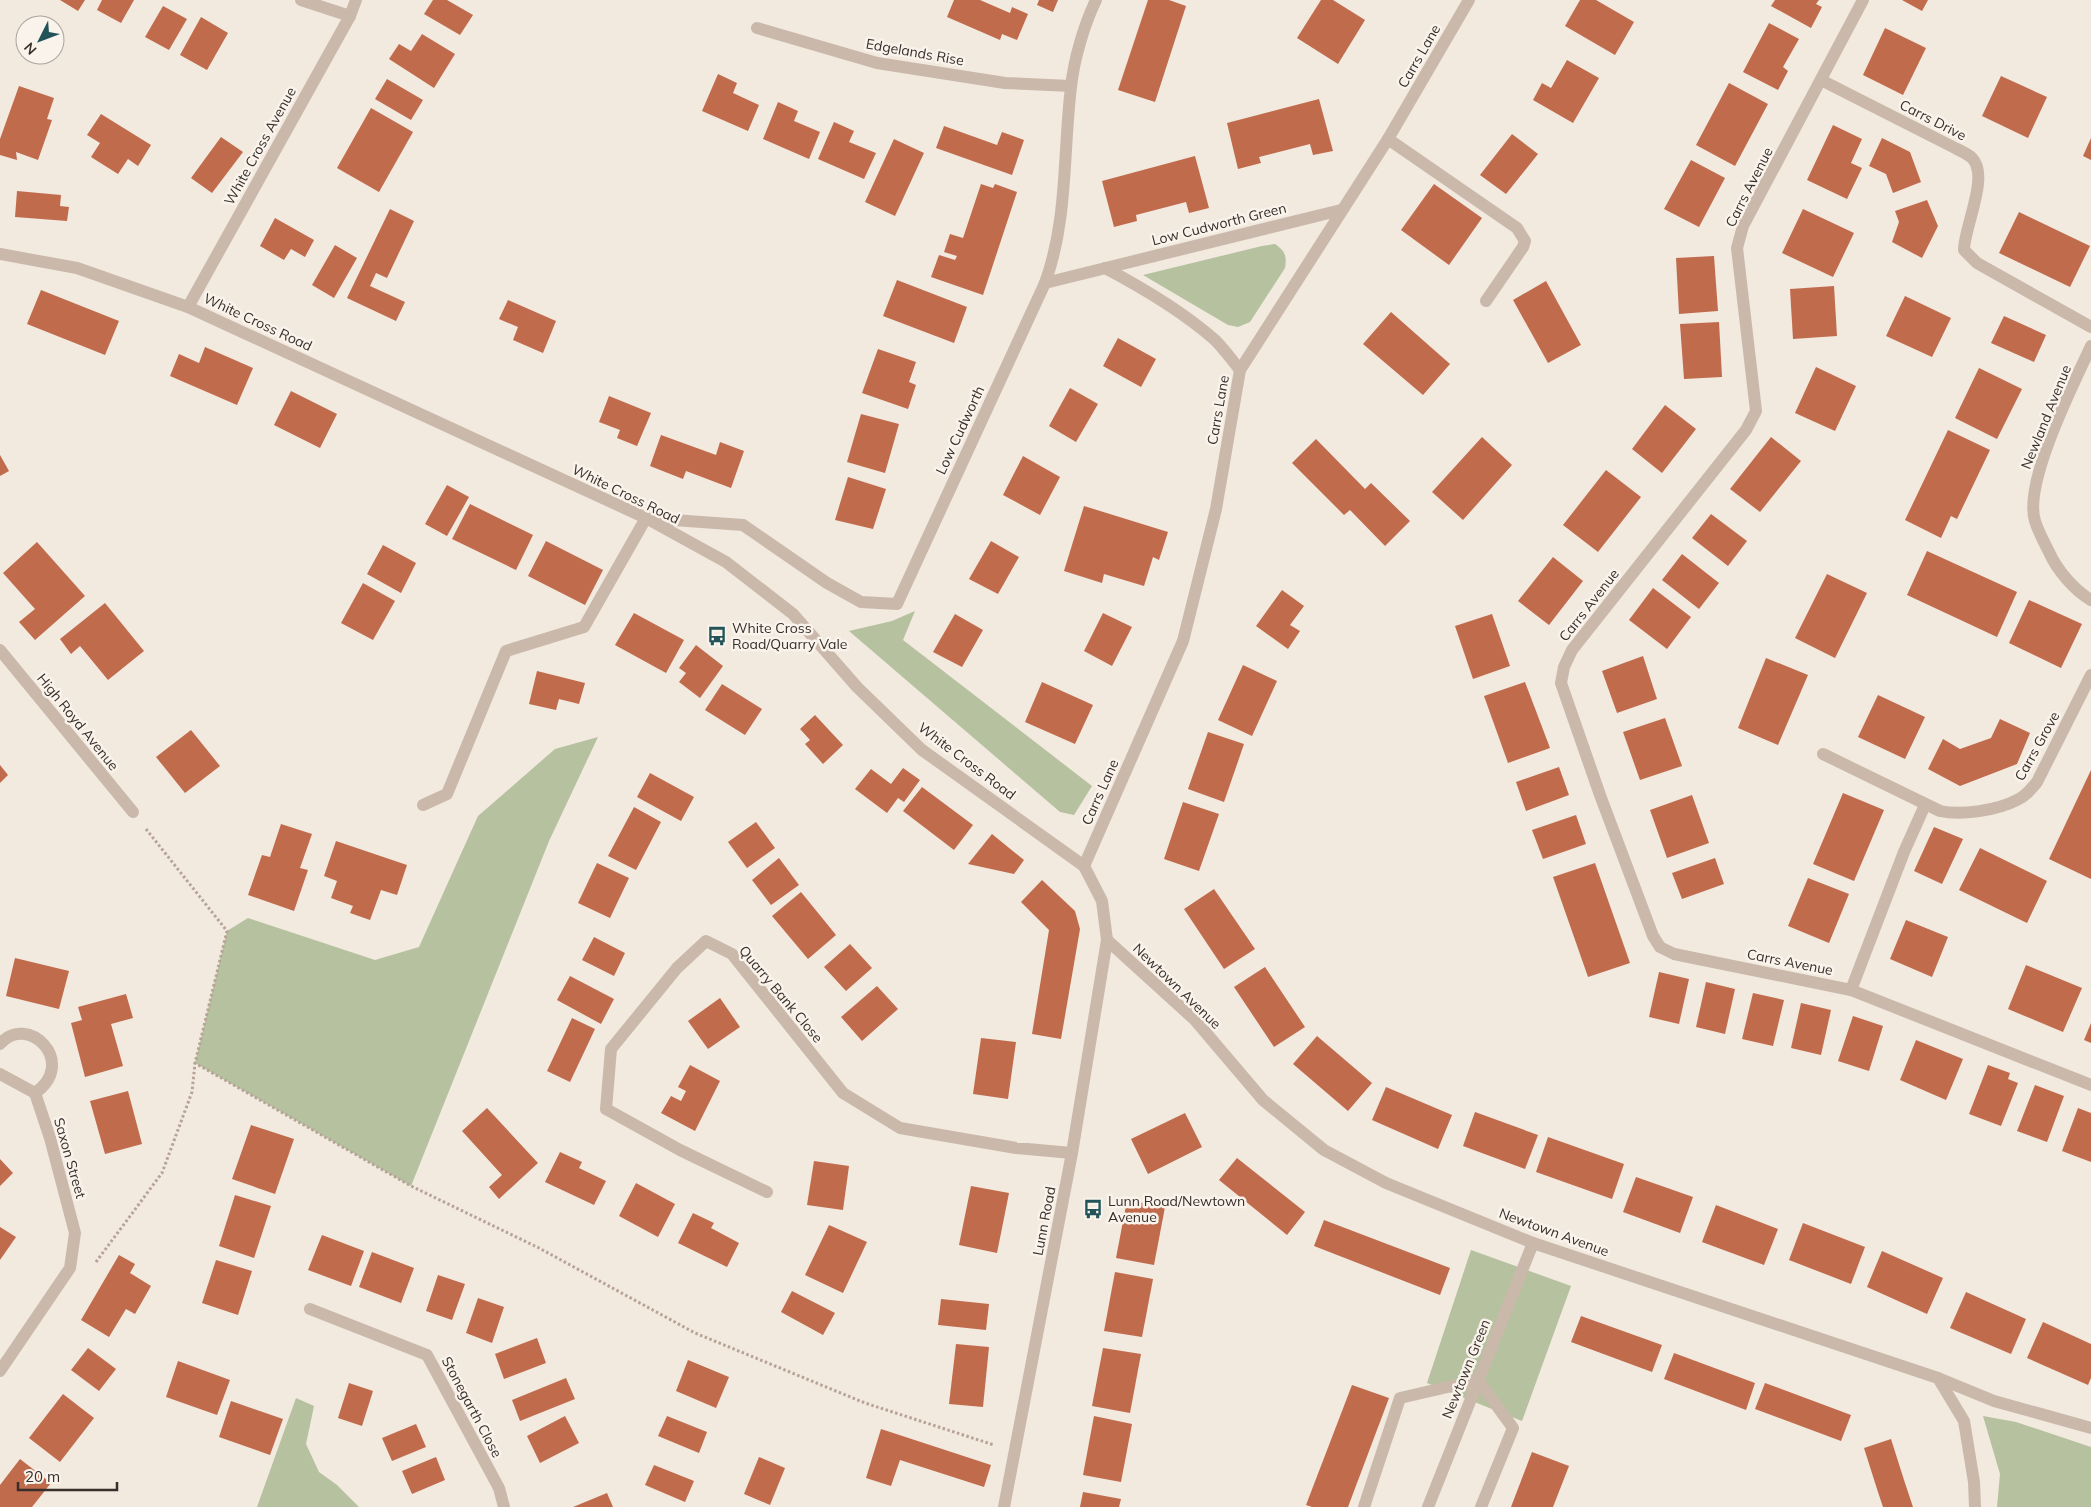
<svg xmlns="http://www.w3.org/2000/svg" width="2091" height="1507" font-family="Mulish,sans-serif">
	<rect width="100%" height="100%" fill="#f2e9df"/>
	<g fill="#b5c19f">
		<path d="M1275,244C1285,251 1287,256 1285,268L1250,322L1238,327L1228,325L1143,275L1262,246Z"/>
		<path d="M915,611L903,640L1092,786L1074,815L1060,812L849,631L892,621Z"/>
		<path d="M598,737L549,841L411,1186L195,1063L227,931L248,918L375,960L419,947L478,816L555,749Z"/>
		<path d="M1471,1250L1571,1286L1522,1421L1427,1383Z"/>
		<path d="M296,1398L314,1406L306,1444L319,1472L337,1485L359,1507H257Z"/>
		<path d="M1983,1416L2016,1422L2091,1447V1507H1997L2000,1474Z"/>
	</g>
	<g fill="#c16b4d">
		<path d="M60,0H85L78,11Z"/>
		<path d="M102,0H134L121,23L97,10Z"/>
		<path d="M433,0H447L473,15L460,35L424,14Z"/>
		<path d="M954,0H980L1010,13L1012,7L1028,14L1017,40L1002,34L1000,40L947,17Z"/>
		<path d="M1039,0H1058L1053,12L1037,5Z"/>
		<path d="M1148,0H1169L1186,6L1155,102L1118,90Z"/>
		<path d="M1321,0H1333L1365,20L1338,64L1297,38Z"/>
		<path d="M1580,0H1596L1634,22L1615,55L1565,26Z"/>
		<path d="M1775,0H1819L1816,4L1822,7L1811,28L1771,6Z"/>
		<path d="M1902,0H1928L1922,11Z"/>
		<path d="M163,6L187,19L169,50L145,37Z"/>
		<path d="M201,17L228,33L207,70L180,55Z"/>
		<path d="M1769,23L1799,39L1783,67L1788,71L1778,90L1743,72Z"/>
		<path d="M1885,28L1926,48L1903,95L1863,75Z"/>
		<path d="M422,34L455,54L434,88L389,59L399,44L411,51Z"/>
		<path d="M1567,60L1599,78L1573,123L1533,100L1542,83L1551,88Z"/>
		<path d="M718,74L737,83L733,93L759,105L748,131L702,111Z"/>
		<path d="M2001,76L2047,97L2028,138L1982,116Z"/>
		<path d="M387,79L423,100L411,120L375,99Z"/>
		<path d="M1729,83L1768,104L1735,166L1696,145Z"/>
		<path d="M19,86L54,98L47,119L52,120L38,160L16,152L17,160L0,155V139Z"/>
		<path d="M1319,99L1333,151L1313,155L1310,144L1259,157L1261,163L1238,169L1227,123Z"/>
		<path d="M778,102L798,111L794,121L820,132L809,159L763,139Z"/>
		<path d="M371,108L413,132L379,192L337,168Z"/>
		<path d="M101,114L151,145L138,166L128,159L118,174L91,157L100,143L87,135Z"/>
		<path d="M834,122L854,131L849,142L876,153L864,179L818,159Z"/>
		<path d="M1833,125L1862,139L1851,163L1862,168L1847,199L1807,180Z"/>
		<path d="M944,126L997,145L1002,132L1024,140L1012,175L936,148Z"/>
		<path d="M1512,134L1538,154L1506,194L1480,175Z"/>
		<path d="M221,137L243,152L212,193L191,178Z"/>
		<path d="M1882,138L1910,152L1921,182L1893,193L1886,174L1869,166Z"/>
		<path d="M2091,138V160L2083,156Z"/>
		<path d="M894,139L924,153L895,216L865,202Z"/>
		<path d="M1195,156L1209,208L1189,213L1186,202L1136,215L1137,221L1114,227L1102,181Z"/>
		<path d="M1691,160L1725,178L1699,227L1664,209Z"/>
		<path d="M981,184L993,188L995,184L1017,192L983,295L931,277L939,255L955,260L957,256L944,252L950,234L963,238Z"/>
		<path d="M1434,184L1482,218L1449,265L1401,230Z"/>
		<path d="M17,191L61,195L60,206L69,207L67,221L15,217Z"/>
		<path d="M1927,200L1938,226L1922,258L1892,242L1899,222L1895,211Z"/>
		<path d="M390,209L414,221L387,278L376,273L370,286L405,302L396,321L347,298Z"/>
		<path d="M1803,209L1854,233L1833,277L1782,253Z"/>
		<path d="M2019,212L2090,246L2070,287L1999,253Z"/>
		<path d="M275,218L314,240L305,257L291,249L284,260L260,246Z"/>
		<path d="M335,245L357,258L334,298L312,285Z"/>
		<path d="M1714,256L1718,311L1679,314L1676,258Z"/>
		<path d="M897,280L967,307L954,343L883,316Z"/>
		<path d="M1546,281L1581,345L1548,363L1513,300Z"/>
		<path d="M1834,286L1837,336L1793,339L1790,289Z"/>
		<path d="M41,290L119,321L105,355L27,324Z"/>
		<path d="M1905,296L1951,318L1932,357L1886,336Z"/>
		<path d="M508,300L556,321L543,353L513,340L518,327L499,319Z"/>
		<path d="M1391,312L1450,364L1423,395L1363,344Z"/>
		<path d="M2004,316L2046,335L2034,362L1991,343Z"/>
		<path d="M1719,322L1722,377L1684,379L1680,324Z"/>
		<path d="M1118,338L1156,359L1141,387L1103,366Z"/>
		<path d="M205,347L253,368L237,405L170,376L179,354L199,363Z"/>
		<path d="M878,349L916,362L909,382L916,385L908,409L862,393Z"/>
		<path d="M1816,367L1856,386L1835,431L1795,413Z"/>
		<path d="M1979,368L2022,389L1997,439L1955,418Z"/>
		<path d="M1070,388L1098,404L1076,442L1049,426Z"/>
		<path d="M291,391L337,414L320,448L274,425Z"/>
		<path d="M609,396L651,413L637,446L617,438L620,430L599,422Z"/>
		<path d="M1665,405L1696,429L1662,473L1632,449Z"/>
		<path d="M861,414L899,424L885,473L847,462Z"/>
		<path d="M1948,430L1990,450L1957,519L1951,516L1941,538L1905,520Z"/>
		<path d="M661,435L716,455L720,442L744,451L731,488L686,471L683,479L650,466Z"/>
		<path d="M1482,437L1512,465L1463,520L1432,492Z"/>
		<path d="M1771,437L1801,461L1760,512L1730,489Z"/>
		<path d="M1316,439L1365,489L1371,483L1410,521L1385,546L1350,510L1344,515L1292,463Z"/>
		<path d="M0,455L9,471L0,476Z"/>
		<path d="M1023,456L1060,477L1040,515L1003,495Z"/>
		<path d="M1606,470L1641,497L1598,552L1563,525Z"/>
		<path d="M848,477L886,489L873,529L835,520Z"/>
		<path d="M447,485L469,497L447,536L425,524Z"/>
		<path d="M470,504L533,535L516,570L452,539Z"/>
		<path d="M1084,506L1168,532L1159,560L1153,557L1144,586L1104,574L1102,583L1064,571Z"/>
		<path d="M1711,514L1747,541L1728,566L1692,538Z"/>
		<path d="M546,541L603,570L585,605L528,576Z"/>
		<path d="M991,541L1019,557L998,594L969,579Z"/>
		<path d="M37,542L85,596L35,640L19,622L35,609L3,573Z"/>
		<path d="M383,545L416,563L401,593L367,574Z"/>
		<path d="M1927,551L2017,592L1997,637L1907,595Z"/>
		<path d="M1682,554L1719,583L1699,609L1662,580Z"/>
		<path d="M1553,557L1583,581L1549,625L1518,601Z"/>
		<path d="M1827,574L1867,593L1835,658L1795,638Z"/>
		<path d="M363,583L395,601L373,640L341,623Z"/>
		<path d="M1653,588L1691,617L1667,649L1629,620Z"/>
		<path d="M1282,590L1304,606L1290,625L1300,631L1288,649L1256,626Z"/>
		<path d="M2029,600L2082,624L2061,668L2009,643Z"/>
		<path d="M105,603L144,651L108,680L80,646L71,654L60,639Z"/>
		<path d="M634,613L684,640L666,673L615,645Z"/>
		<path d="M1103,613L1132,627L1112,666L1084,651Z"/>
		<path d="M955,614L983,630L962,667L933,652Z"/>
		<path d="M1492,614L1510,666L1473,679L1455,626Z"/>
		<path d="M696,645L723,666L700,698L679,682L686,673L679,668Z"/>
		<path d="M1643,656L1657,699L1617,713L1602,671Z"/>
		<path d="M1766,658L1808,675L1778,745L1738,728Z"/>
		<path d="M1243,665L1277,681L1252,736L1218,720Z"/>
		<path d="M537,671L585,683L579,704L559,699L556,710L529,704Z"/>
		<path d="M1042,682L1093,705L1075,744L1025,722Z"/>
		<path d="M1525,682L1550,748L1508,763L1484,696Z"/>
		<path d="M722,684L762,709L745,735L705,710Z"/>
		<path d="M1878,695L1925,717L1905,759L1858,737Z"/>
		<path d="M815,715L843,745L823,764L805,744L810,740L800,729Z"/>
		<path d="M1665,718L1682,766L1640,780L1623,732Z"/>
		<path d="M2000,719L2030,733L2017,764L1960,786L1928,769L1943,739L1960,749L1991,738Z"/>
		<path d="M191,730L220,766L185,793L156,757Z"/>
		<path d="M1208,732L1244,744L1224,802L1188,789Z"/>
		<path d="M0,765L8,775L0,783Z"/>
		<path d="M1559,767L1569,795L1526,811L1516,782Z"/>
		<path d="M903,768L920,780L904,802L898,798L887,813L855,789L871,769L891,784Z"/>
		<path d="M2091,770V879L2049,859Z"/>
		<path d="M650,773L694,797L681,821L637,797Z"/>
		<path d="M922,787L973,825L954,850L903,811Z"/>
		<path d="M1843,793L1884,810L1854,881L1813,864Z"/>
		<path d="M1692,795L1709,843L1667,858L1650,810Z"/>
		<path d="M1183,802L1219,814L1199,871L1164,859Z"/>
		<path d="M634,807L661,822L636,870L608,856Z"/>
		<path d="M1576,815L1586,844L1543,859L1532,830Z"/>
		<path d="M756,822L775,848L747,868L728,842Z"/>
		<path d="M281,824L312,834L300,868L308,870L294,911L248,895L262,855L270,857Z"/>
		<path d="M1934,827L1963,839L1942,884L1914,871Z"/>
		<path d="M992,834L1024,860L1014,874L968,864Z"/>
		<path d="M336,841L407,865L397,895L381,890L370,920L350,913L353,906L331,898L337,881L324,876Z"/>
		<path d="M1980,848L2047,881L2027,923L1959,890Z"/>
		<path d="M779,858L799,885L771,905L752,880Z"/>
		<path d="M1715,858L1724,884L1682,899L1672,873Z"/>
		<path d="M597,863L629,878L610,918L578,903Z"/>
		<path d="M1595,863L1630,963L1588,977L1553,877Z"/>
		<path d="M1808,878L1849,894L1829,943L1788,926Z"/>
		<path d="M1042,880L1075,911L1080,929L1061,1039L1032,1034L1049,930L1021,902Z"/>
		<path d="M1214,889L1255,949L1224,969L1184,909Z"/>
		<path d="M801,892L836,935L808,959L772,916Z"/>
		<path d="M1906,920L1948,937L1932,977L1890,959Z"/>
		<path d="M594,937L625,953L614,976L582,960Z"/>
		<path d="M850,944L872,968L846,991L824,967Z"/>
		<path d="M15,958L69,971L59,1009L6,996Z"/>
		<path d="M2026,965L2082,988L2063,1032L2008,1009Z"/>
		<path d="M1265,967L1305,1027L1274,1047L1234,987Z"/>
		<path d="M1659,972L1689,979L1679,1024L1649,1017Z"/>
		<path d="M570,976L614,999L601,1024L557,1000Z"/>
		<path d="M1706,982L1735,989L1725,1034L1696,1027Z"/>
		<path d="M877,986L898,1009L862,1041L841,1017Z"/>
		<path d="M1753,993L1784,1000L1773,1046L1742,1039Z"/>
		<path d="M126,994L133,1018L111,1024L123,1066L85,1077L71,1023L82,1020L78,1007Z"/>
		<path d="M720,998L740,1027L708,1049L688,1021Z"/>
		<path d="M1801,1003L1831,1010L1821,1055L1791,1048Z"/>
		<path d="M1853,1016L1883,1026L1869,1071L1838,1061Z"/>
		<path d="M572,1018L595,1029L570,1082L547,1071Z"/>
		<path d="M2091,1023V1043L2084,1040Z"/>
		<path d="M1317,1036L1372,1083L1348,1111L1293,1064Z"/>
		<path d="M981,1038L1016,1042L1008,1099L973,1094Z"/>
		<path d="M1916,1040L1963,1059L1946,1100L1900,1080Z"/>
		<path d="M690,1065L720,1081L695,1131L661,1113L671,1096L681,1101L686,1091L678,1087Z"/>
		<path d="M1988,1065L2010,1073L2008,1079L2018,1083L2001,1126L1969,1114Z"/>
		<path d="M2035,1085L2064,1096L2047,1142L2017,1131Z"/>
		<path d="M1386,1087L1452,1115L1438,1149L1372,1120Z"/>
		<path d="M128,1091L142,1144L105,1154L90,1101Z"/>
		<path d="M487,1108L538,1163L499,1199L489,1187L502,1175L462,1131Z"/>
		<path d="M2078,1108L2091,1113V1162L2062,1151Z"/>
		<path d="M1475,1112L1538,1135L1525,1169L1463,1146Z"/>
		<path d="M1185,1113L1202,1147L1148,1174L1131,1139Z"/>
		<path d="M251,1125L294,1139L275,1194L232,1179Z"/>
		<path d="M1548,1137L1624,1164L1612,1199L1536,1172Z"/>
		<path d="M560,1152L582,1162L579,1168L606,1181L594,1205L545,1182Z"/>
		<path d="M1237,1158L1305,1212L1287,1235L1219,1180Z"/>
		<path d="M0,1159L13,1173L0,1186Z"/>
		<path d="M814,1161L849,1166L843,1210L807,1205Z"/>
		<path d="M1636,1177L1693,1197L1680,1233L1623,1212Z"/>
		<path d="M636,1183L675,1204L658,1237L619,1216Z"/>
		<path d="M971,1186L1009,1193L997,1253L959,1245Z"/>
		<path d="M235,1195L271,1206L254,1258L219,1246Z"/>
		<path d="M1127,1200L1165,1207L1154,1265L1116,1258Z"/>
		<path d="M1716,1205L1778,1229L1764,1265L1702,1242Z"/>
		<path d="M693,1213L714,1223L711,1228L739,1243L727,1267L678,1243Z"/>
		<path d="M1324,1220L1450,1268L1440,1295L1314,1246Z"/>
		<path d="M1803,1223L1865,1247L1851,1284L1789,1260Z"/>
		<path d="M829,1225L867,1242L843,1293L805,1275Z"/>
		<path d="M0,1227L16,1237L0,1260Z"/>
		<path d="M322,1235L364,1251L351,1286L308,1270Z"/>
		<path d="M1882,1251L1943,1278L1927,1314L1867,1287Z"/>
		<path d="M372,1252L414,1268L401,1303L359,1287Z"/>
		<path d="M119,1255L135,1264L130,1273L151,1286L135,1314L126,1309L109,1337L81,1320Z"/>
		<path d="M216,1260L252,1271L238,1315L202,1303Z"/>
		<path d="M1115,1272L1153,1279L1142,1337L1104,1331Z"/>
		<path d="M438,1275L465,1284L452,1320L426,1311Z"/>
		<path d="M792,1291L835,1313L823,1335L781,1312Z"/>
		<path d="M1966,1292L2026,1319L2011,1354L1950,1328Z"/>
		<path d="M478,1298L504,1307L492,1343L466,1333Z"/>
		<path d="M941,1299L989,1304L986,1330L938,1325Z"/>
		<path d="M1581,1316L1662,1345L1652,1372L1571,1342Z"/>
		<path d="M2043,1322L2091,1344V1378L2088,1385L2027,1358Z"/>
		<path d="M537,1338L546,1363L504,1379L495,1354Z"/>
		<path d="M956,1344L989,1347L983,1407L949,1404Z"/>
		<path d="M88,1348L116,1369L99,1391L71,1370Z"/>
		<path d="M1103,1348L1141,1354L1130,1413L1092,1406Z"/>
		<path d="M1674,1353L1755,1383L1746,1410L1664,1379Z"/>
		<path d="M688,1360L729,1377L716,1408L676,1391Z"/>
		<path d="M178,1361L230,1380L217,1415L166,1397Z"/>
		<path d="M566,1378L575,1399L520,1421L512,1400Z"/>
		<path d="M349,1383L373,1391L362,1426L338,1418Z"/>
		<path d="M1765,1383L1851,1415L1841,1441L1755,1409Z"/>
		<path d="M1352,1385L1389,1398L1348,1507H1312L1306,1505Z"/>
		<path d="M63,1394L94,1418L60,1462L29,1438Z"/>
		<path d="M231,1401L283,1419L270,1455L219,1437Z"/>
		<path d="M565,1416L579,1443L540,1463L527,1436Z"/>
		<path d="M667,1416L707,1432L699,1453L658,1436Z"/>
		<path d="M1094,1416L1132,1424L1121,1482L1083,1475Z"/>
		<path d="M416,1424L426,1447L392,1461L382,1438Z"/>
		<path d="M881,1429L991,1465L984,1487L900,1460L891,1486L866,1478Z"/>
		<path d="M1891,1439L1904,1480L1913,1507H1883L1877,1489L1864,1448Z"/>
		<path d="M1532,1452L1569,1466L1553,1507H1511Z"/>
		<path d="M436,1457L445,1480L412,1494L402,1471Z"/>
		<path d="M759,1457L785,1468L770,1505L744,1494Z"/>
		<path d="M20,1459L51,1483L32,1507H0V1485Z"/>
		<path d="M654,1465L694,1481L685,1502L645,1485Z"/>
		<path d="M1083,1492L1121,1499L1119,1507H1080Z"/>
		<path d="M607,1493L613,1507H573Z"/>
	</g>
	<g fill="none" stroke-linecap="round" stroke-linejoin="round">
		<g stroke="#b6a395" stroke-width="3" stroke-dasharray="2.5 2.5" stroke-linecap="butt">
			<path d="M146,829L227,931L195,1063L411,1186L539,1248L695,1333L865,1403L994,1445"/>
			<path d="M96,1262L162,1173L192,1092L195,1063"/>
		</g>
		<g stroke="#cab9ab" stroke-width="12">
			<path d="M1388,139L1517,228L1525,241L1523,247L1486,301"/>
			<path d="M1364,1507L1400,1398L1478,1380L1513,1428L1481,1507"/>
		</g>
		<g stroke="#cab9ab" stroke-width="12">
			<path d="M301,0L350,16"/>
			<path d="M1863,0L1743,226L1737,248L1756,411L1746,430L1572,650L1564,667L1561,683L1600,795L1653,936L1660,947L1674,954L1851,990L2091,1085"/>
			<path d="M757,28L877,63L1005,83L1071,86"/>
			<path d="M1821,80L1955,148C1961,151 1968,154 1972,158C1990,176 1964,227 1964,250L1977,263L2091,327"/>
			<path d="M1105,268C1143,288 1182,311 1215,340C1224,349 1232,360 1240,370"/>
			<path d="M1045,283L1341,210"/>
			<path d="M188,307L350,16L356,0"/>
			<path d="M2091,346C2074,383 2023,483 2035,521C2038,531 2044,542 2049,552C2057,570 2074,590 2091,600"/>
			<path d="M0,650L133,812"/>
			<path d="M1823,754L1940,811C1961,816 1998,810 2017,800C2026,796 2031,789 2037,782L2091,675"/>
			<path d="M423,805L447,794L506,651L584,627L646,518L743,525L827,583L861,602L897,604L1045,283C1068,220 1063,153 1071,87C1074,59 1084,25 1096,0"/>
			<path d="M1084,866L1183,641L1216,509L1240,370L1388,139L1469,0"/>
			<path d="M1107,940L1195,1020L1263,1100L1324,1150L1386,1183L1533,1243L1938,1378L1964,1421L1974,1482L1975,1507"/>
			<path d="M1851,990L1904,852L1925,805"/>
			<path d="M0,1044C27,1012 79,1062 35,1093"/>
			<path d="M0,1074L35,1093L50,1138L75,1233L70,1268L0,1371"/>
			<path d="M767,1192L680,1150L606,1109L611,1049L677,968L706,941L732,954L843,1093L900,1128L1016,1148L1072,1153"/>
			<path d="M310,1309L427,1355L499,1488L504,1507"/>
			<path d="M1938,1378L1994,1401L2091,1428"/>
			<path d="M1428,1507L1533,1243"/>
		</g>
		<path stroke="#cab9ab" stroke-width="12" d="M0,254L77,268L188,307L646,518L726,562L793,614L857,687L922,750L1084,866L1102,901L1107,940L1072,1153L1004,1507"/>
	</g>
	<defs>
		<symbol id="bus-bare" viewBox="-9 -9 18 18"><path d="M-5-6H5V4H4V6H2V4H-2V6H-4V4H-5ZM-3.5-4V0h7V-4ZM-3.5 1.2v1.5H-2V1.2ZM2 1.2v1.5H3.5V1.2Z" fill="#215358" stroke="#f9f3eb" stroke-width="2.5" paint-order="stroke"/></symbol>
	</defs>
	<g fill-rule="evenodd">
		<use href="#bus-bare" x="703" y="622" width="28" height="28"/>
		<use href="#bus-bare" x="1079" y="1195" width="28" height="28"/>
	</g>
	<g text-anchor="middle" stroke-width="5" stroke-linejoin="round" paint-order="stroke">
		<g font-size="14" fill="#382e2a" stroke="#f9f3eb">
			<text transform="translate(915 52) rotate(10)" y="5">Edgelands Rise</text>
			<text transform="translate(1419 56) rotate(-60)" y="5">Carrs Lane</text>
			<text transform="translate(1933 120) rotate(27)" y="5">Carrs Drive</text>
			<text transform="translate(260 146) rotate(-61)" y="5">White Cross Avenue</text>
			<text transform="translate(1749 187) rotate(-63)" y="5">Carrs Avenue</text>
			<text transform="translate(1219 224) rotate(-14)" y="5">Low Cudworth Green</text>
			<text transform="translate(258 322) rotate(25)" y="5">White Cross Road</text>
			<text transform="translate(1218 410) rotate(-80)" y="5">Carrs Lane</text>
			<text transform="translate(2046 417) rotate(-68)" y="5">Newland Avenue</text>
			<text transform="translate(960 430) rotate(-65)" y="5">Low Cudworth</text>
			<text transform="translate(626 494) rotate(26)" y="5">White Cross Road</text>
			<text transform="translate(1589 605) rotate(-52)" y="5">Carrs Avenue</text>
			<text transform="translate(78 722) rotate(51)" y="5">High Royd Avenue</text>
			<text transform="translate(2037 746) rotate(-61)" y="5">Carrs Grove</text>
			<text transform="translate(967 761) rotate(37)" y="5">White Cross Road</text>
			<text transform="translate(1100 792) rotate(-66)" y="5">Carrs Lane</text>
			<text transform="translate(1790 962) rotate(11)" y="5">Carrs Avenue</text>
			<text transform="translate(1177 986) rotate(44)" y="5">Newtown Avenue</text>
			<text transform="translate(781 994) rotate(50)" y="5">Quarry Bank Close</text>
			<text transform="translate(70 1158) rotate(74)" y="5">Saxon Street</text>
			<text transform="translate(1044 1221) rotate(-79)" y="5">Lunn Road</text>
			<text transform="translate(1554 1232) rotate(20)" y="5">Newtown Avenue</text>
			<text transform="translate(1466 1369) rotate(-68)" y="5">Newtown Green</text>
			<text transform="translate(472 1407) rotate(62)" y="5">Stonegarth Close</text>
		</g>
		<g font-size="14" fill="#382e2a" stroke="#f9f3eb" text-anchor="start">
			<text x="732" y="633">White Cross<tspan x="732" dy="16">Road/Quarry Vale</tspan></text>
			<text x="1108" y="1206">Lunn Road/Newtown<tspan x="1108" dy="16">Avenue</tspan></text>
		</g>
	</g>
	<g transform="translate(40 40) rotate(228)"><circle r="24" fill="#f9f3eb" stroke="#aca49e"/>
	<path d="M0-4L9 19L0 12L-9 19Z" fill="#215358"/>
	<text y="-8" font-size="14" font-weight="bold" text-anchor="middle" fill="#382e2a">N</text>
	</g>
	<path d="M18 1482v8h99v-8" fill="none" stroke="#382e2a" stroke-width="2.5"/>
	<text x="25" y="1482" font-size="15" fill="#382e2a" stroke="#f9f3eb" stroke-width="4" paint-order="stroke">20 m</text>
</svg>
